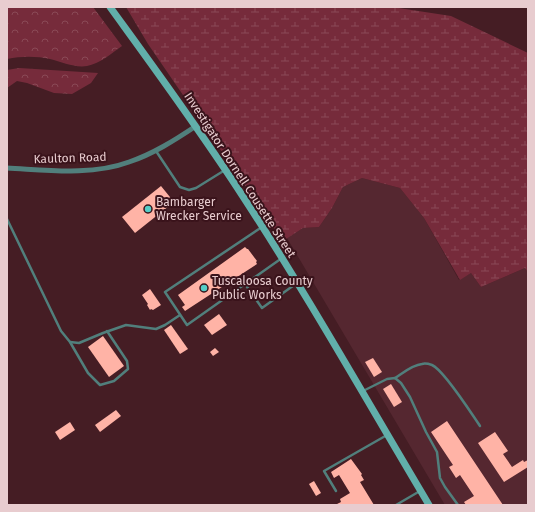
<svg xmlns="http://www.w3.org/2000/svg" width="535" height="512" font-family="'Fira Sans',sans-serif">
	<defs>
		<pattern id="forest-crowns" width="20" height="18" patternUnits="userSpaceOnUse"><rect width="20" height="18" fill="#762b3b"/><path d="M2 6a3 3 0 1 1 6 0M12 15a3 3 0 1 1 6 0" fill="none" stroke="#8a4956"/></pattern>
		<pattern id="wetland-marsh" width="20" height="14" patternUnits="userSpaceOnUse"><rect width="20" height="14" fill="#762b3b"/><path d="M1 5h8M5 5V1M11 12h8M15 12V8" fill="none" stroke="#8a4956"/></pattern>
	</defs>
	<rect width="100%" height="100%" fill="#451d24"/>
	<path fill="#552730" d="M362,178L400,188L424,218L459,280L471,273L481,287L525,268L528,272V505H445L287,238L303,228L319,227L332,208L343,187Z"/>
	<g fill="url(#forest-crowns)">
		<path d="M7,7H93L122,46C112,53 99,64 87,66C75,68 62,62 50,59C37,56 21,56 7,59Z"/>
		<path d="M19,68L98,73L91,83L72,94L54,93L27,83L17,81L7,88V70Z"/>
	</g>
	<path fill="url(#wetland-marsh)" d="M126,7H392L451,16L528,53V272L525,268L481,287L471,273L460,280L424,218L400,188L362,178L343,187L332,208L319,227L303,228L283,241L148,44Z"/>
	<g fill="#ffb3a6">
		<path d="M161,186L174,202L135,233L122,217Z"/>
		<path d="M245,247L247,249H248L257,261L256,262L257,264L185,311L182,307L185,305L178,295Z"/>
		<path d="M150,289L161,305L153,310L151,309L150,310L147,305L148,304L142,295Z"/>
		<path d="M259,290L263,295L258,298L254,293Z"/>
		<path d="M219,314L227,325L212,335L204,325Z"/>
		<path d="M171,325L188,349L180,354L164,330Z"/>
		<path d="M103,336L124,366L109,377L88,347Z"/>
		<path d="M215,348L219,352L213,356L210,352Z"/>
		<path d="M373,358L382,372L374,377L365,362Z"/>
		<path d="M391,384L402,402L394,407L383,389Z"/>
		<path d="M116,410L121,416L100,432L95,425Z"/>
		<path d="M447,421L503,505H466L464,502L474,496L460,475L456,478L449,467L453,465L431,432Z"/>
		<path d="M70,422L75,430L60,440L55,432Z"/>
		<path d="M495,432L508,451L503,454L512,467L523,460L524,462L528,460V467L504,482L478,443Z"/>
		<path d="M351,459L362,474L361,475L364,480L360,482L374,505H335L341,502L340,499L350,493L339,475L334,478L331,472Z"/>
		<path d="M314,481L321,493L316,496L309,484Z"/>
	</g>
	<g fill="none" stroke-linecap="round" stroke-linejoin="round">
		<g stroke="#517f7c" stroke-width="2.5">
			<path d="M156,151L180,187L189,190L196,188L225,170"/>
			<path d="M7,219L61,331L70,342L88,373L100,385L114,381L128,369L127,361L107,331"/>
			<path d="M282,258L245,284L262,308L297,283"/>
			<path d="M245,284L187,325L165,292L262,227"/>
			<path d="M70,342L79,343L103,333L126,325L156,329L165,325L180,315"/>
			<path d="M395,378C403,373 412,365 422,364C425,363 429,364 432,365C444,370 471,413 480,426"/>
			<path d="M363,391L387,379L395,378L401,383L410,397L426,432L437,452L440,478L445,487L458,505"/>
			<path d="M336,491L324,471L387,435"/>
			<path d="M396,505L420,491"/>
		</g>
		<path stroke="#517f7c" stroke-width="5" d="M7,168C47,170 91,176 129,162C153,154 175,140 196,126"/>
		<path stroke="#61afaa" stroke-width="7" d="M110,7C155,69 200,130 242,195C308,296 367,401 429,505"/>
	</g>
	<g fill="#54cdc7" stroke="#3a131b" stroke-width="1.5">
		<circle cx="148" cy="209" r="4"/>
		<circle cx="204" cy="288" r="4"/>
	</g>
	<g text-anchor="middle" stroke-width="4" stroke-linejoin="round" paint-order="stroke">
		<g font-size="12" fill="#e8cccf" stroke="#3a131b">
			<text transform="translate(70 158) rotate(-2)" y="4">Kaulton Road</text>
			<text transform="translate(240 175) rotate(57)" y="4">Investigator Dornell Cousette Street</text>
		</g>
		<g font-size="12" fill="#e8cccf" stroke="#3a131b" text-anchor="start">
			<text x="156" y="206">Bambarger<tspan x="156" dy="14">Wrecker Service</tspan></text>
			<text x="212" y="285">Tuscaloosa County<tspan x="212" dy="14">Public Works</tspan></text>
		</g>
	</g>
	<rect width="535" height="512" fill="none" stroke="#e8cccf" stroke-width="16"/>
</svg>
